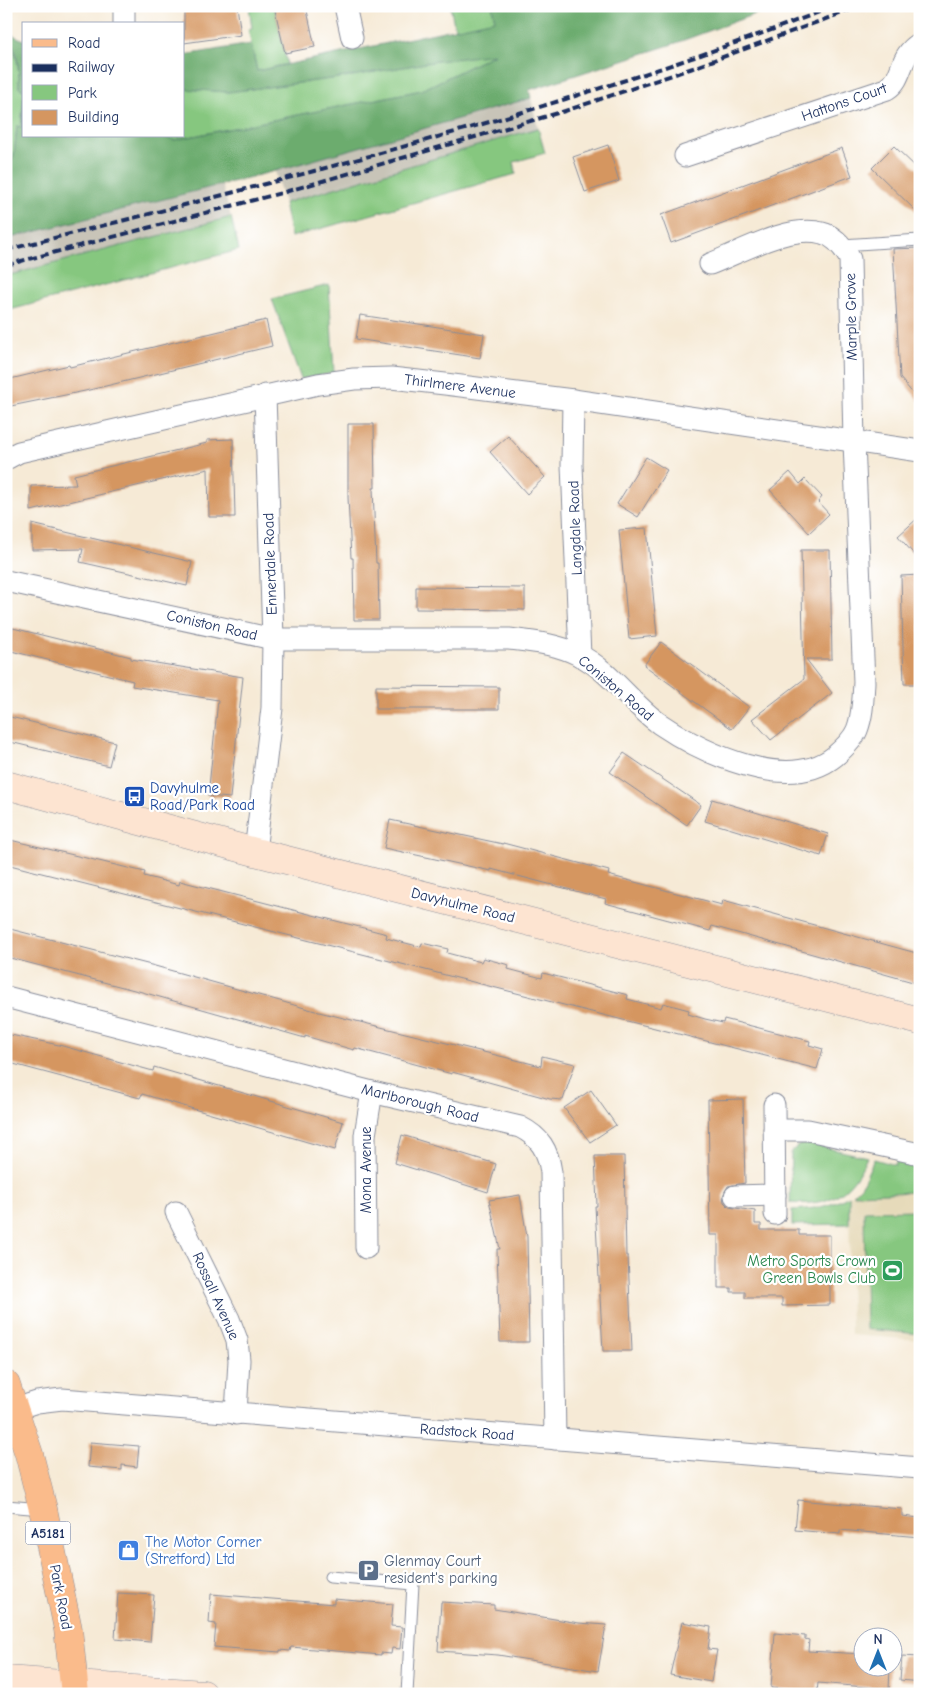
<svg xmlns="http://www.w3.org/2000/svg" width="926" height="1700" font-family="'Comic Neue',sans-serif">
	<rect width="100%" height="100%" fill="#fff"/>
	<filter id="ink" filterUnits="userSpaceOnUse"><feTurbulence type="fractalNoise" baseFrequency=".02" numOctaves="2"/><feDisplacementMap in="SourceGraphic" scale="10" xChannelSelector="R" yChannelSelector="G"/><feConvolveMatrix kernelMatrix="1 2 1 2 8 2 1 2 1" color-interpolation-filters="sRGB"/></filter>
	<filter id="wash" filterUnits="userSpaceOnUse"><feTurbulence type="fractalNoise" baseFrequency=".0096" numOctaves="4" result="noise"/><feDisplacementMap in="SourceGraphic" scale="20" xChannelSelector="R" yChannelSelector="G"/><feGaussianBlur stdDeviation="1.12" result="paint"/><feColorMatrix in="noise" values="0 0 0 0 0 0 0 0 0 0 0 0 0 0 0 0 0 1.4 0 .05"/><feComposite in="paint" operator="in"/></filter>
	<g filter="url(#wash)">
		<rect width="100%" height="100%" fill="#f6ead6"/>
		<path fill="#e6daba" d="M920,1192V1340L851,1335L849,1196L853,1194Z"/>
		<g fill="#c8c4b8">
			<path d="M531,98L538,128L284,203L275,171Z"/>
			<path d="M222,185L231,217L6,276V239Z"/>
		</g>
		<g fill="#86c77f" stroke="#507b6e">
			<path d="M249,6H274L287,64L257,71L248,29L252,28Z"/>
			<path d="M450,6H492L495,20L455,29Z"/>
			<path d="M6,36C18,53 19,68 19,88L24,90L21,127L17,126L14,155L6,175Z"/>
			<path d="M497,53L422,90L174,140L163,136H184V89L228,92L346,77L437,61Z"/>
			<path d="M538,128L545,153L514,162L516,174L291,237L284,203Z"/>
			<path d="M231,217L239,250L6,311V276Z"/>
			<path d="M329,285L334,373L301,379L272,299Z"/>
			<path d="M810,1144L867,1157C851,1194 830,1206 790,1203L791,1153L798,1145Z"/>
			<path d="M874,1159L895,1165L897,1159L920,1164V1192L853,1194L862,1185Z"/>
			<path d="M849,1196V1224L792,1225V1210C813,1209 830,1207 849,1196Z"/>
			<path d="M920,1210V1334L866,1329L864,1211Z"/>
		</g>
		<g fill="#6cac6e" stroke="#446e66">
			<path d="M492,6H777L676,43L529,90L531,98L275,171L6,239V175L14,155L17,126L22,127L24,97V136H163L174,140L422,90L495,54L437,61L346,77L228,92L184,89V55L251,44L257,71L495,20Z"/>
			<path d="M6,32L24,40V90L19,88C19,75 19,63 15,50C13,43 7,39 6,32Z"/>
		</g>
		<g id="blocks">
			<g fill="#d59660">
				<path d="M215,6H237L241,35L184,43V11Z"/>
				<path d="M274,6H306L315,47L285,53Z"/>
				<path d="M608,145L619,181L585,192L573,157Z"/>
				<path d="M894,146L920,171V215L872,168Z"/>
				<path d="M842,148L852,176L671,243L661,215Z"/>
				<path d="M920,248V402L900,378L893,249Z"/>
				<path d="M360,315L484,334L480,358L356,339Z"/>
				<path d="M266,320L272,346L85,391L6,407V380L69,365L70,367Z"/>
				<path d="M348,424H374L375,488H373L376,563H378L379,620H354L353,558H351L348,497Z"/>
				<path d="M508,436L545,477L527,494L490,452Z"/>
				<path d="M233,439L235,517H209L208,469L31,511V486L76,485L74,475L207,443V440Z"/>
				<path d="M646,457L667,470L638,517L617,504Z"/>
				<path d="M790,472L800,484L805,479L822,497L818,502L829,514L809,533L770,490Z"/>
				<path d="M920,516V561L898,536Z"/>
				<path d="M32,524L192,562L187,586L80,562L83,549L32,550Z"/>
				<path d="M647,528L657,636L629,639L619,530Z"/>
				<path d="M801,550H830L832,659H806L832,693L771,740L752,719L804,679Z"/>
				<path d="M920,575V684H904L901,576Z"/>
				<path d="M416,587L525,588V610L416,609Z"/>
				<path d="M13,628L131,657V659L243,677L230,798L208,796L218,700L132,686L133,681L7,650Z"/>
				<path d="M661,642L749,707L732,729L644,665Z"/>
				<path d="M376,686L499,687V709H376Z"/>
				<path d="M6,716L115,742L109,766L6,741Z"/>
				<path d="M624,753L701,805L687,825L610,772Z"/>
				<path d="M712,799L828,834L821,856L705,821Z"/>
				<path d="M390,820L503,844V843L609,871L608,875L722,905L723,900L920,954V984L712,926L710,931L605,903L606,899L491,869V871L384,848Z"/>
				<path d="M6,839L145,872L144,876L179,885L180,881L387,934L386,938L421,947L422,943L448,949L447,953L481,962L483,958L509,965L508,969L542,978L543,973L628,995L627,999L661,1008L663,1003L689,1010L688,1014L705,1019L723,1023L724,1019L810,1041L809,1045L823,1049L817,1069L6,864Z"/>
				<path d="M6,928L155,966L319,1012L541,1066L542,1056L575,1064L563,1100L550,1099L452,1072V1074L355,1048L354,1050L305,1036V1038L142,992L6,957Z"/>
				<path d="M6,1034L59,1045L153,1071L154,1067L343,1122L335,1150L142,1094L140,1098L6,1062Z"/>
				<path d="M591,1090L616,1125L590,1142L564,1108Z"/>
				<path d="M743,1099L745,1183L728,1186L723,1196L724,1202L729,1207L755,1211V1224H761V1230H799V1235H830V1305L782,1306V1298H745V1292H731V1288H718V1235H710L708,1100Z"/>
				<path d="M402,1135L496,1164L488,1192L395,1163Z"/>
				<path d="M595,1156H624L626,1256H628L632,1351H603L595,1206H597Z"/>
				<path d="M520,1195L527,1237L529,1342H500L497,1249H500L489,1200Z"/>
				<path d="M90,1442L139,1446L137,1467L122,1465V1470L88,1467Z"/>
				<path d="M798,1500L902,1509V1516L920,1518V1537L840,1530V1534L795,1530Z"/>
				<path d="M118,1593L154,1595L150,1642L115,1639Z"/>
				<path d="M211,1594L334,1604V1599L393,1604L391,1626L402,1627L400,1649L392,1648L391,1654L381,1653V1655L291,1647L290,1651L280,1650V1652L214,1647L216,1624L209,1623Z"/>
				<path d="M441,1602L494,1605V1609L579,1623L606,1625L598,1671L498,1655L438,1651Z"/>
				<path d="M682,1622L711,1627L708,1649L717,1650L711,1682L670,1675Z"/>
				<path d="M775,1633L805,1636V1639L809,1640L808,1651L864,1654V1668H890L889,1689L818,1683L817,1692L771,1688Z"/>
				<path d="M902,1656L920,1657V1682L900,1680Z"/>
			</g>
		</g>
	</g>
	<g filter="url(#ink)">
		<use href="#blocks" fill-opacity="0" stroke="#888c9a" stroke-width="1"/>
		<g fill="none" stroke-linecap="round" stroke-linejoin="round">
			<defs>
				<g id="lane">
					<path d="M842,245L920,240"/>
					<path d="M6,1506L42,1509"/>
					<path d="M330,1577L413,1584L407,1694"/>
				</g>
				<g id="street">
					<path d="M345,6L352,38"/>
					<path d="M124,24V6"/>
					<path d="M685,156L887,89C905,77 897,57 920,43"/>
					<path d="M573,400L572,465L580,656"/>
					<path d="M6,459L19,452L318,384L354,379L391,378L445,384L573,400L920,451"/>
					<path d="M6,581L273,639H509C534,642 557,644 579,655C611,671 631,704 660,724C703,753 788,794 835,756C843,749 853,740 857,730C863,715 863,698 864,682L854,442L850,259C844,248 835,236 822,233C789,224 741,252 710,264"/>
					<path d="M255,852L272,708L273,639L265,395"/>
					<path d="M6,997L372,1092L520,1127C540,1137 548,1150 551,1172L555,1439"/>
					<path d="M774,1105L775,1214"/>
					<path d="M774,1130H808L920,1154"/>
					<path d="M735,1196L775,1195"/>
					<path d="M176,1212L229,1319L237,1340L239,1360L236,1414"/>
					<path d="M366,1248L365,1135L372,1092"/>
					<path d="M15,1409L37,1402L62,1399L920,1468"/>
				</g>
				<g id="secondary">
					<path d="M6,785L255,852L920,1021"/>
					<path d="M6,1680L203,1694"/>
				</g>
				<path id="primary" d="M6,1385L29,1454L43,1509L68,1629L75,1694"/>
			</defs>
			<use href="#lane" stroke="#888c9a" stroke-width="13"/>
			<use href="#street" stroke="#888c9a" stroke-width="23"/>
			<use href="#secondary" stroke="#888c9a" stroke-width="29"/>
			<use href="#primary" stroke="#888c9a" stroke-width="29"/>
			<use href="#lane" stroke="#fff" stroke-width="11"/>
			<use href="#street" stroke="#fff" stroke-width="21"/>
			<use href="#secondary" stroke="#fde4d1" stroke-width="28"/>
			<use href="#primary" stroke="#fabb8b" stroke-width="28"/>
			<g stroke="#1b2f5e" stroke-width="4" stroke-dasharray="8 4" stroke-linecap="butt">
				<path d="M6,250C285,180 566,110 835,6"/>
				<path d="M6,265L281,193L565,111L690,69L861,6"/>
			</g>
		</g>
	</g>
	<defs>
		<symbol id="bus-square" viewBox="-11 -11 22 22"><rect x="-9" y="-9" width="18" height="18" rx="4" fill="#1a4fb4" stroke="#fff"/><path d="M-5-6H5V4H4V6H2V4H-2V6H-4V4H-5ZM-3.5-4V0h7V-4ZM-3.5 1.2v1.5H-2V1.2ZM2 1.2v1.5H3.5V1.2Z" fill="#fff"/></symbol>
		<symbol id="stadium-square" viewBox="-11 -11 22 22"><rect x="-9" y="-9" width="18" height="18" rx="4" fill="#2e9e5b" stroke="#fff"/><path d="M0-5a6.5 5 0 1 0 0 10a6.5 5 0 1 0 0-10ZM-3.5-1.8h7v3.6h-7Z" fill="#fff"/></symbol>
		<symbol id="shop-square" viewBox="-11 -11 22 22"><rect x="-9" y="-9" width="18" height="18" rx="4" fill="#3f7fe0" stroke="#fff"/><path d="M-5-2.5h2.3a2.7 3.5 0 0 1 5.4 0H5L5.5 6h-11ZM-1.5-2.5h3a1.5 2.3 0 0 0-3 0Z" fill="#fff"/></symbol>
		<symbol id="parking-square" viewBox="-11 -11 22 22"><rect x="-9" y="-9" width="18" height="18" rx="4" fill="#5c6f8a" stroke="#fff"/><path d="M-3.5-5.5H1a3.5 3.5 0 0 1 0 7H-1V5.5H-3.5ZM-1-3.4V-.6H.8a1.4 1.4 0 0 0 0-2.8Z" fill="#fff"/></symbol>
	</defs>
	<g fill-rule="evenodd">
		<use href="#bus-square" x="122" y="784" width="25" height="25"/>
		<use href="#stadium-square" x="880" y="1258" width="25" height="25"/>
		<use href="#shop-square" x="116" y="1538" width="25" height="25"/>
		<use href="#parking-square" x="356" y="1558" width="25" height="25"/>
	</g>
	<g text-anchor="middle" stroke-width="4.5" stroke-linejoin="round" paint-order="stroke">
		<rect fill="#fff" stroke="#5f6d8e" stroke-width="1" x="25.5" y="1521.5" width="45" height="23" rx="4"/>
		<g font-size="14" font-weight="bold" fill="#1b2f5e">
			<text x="48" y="1538">A5181</text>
		</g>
		<g font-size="15" fill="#1b2f5e" stroke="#fff">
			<text transform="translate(844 102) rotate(-19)" y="5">Hattons Court</text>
			<text transform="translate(851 317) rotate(-91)" y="5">Marple Grove</text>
			<text transform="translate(460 386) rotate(7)" y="5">Thirlmere Avenue</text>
			<text transform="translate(575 528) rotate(-92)" y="5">Langdale Road</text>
			<text transform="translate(270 564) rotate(-92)" y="5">Ennerdale Road</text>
			<text transform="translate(212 625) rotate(13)" y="5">Coniston Road</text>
			<text transform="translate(616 688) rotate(40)" y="5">Coniston Road</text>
			<text transform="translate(463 905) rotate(14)" y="5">Davyhulme Road</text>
			<text transform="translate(420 1103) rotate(14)" y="5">Marlborough Road</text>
			<text transform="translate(366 1170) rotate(-90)" y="5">Mona Avenue</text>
			<text transform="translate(216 1296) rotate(66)" y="5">Rossall Avenue</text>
			<text transform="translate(467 1432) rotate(4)" y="5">Radstock Road</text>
			<text transform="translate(61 1597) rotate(79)" y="5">Park Road</text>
		</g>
		<g font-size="15" fill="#164399" stroke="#fff" text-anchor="start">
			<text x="150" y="793">Davyhulme<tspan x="150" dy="17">Road/Park Road</tspan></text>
		</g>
		<g font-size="15" fill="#27864d" stroke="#fff" text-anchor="end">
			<text x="876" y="1266">Metro Sports Crown<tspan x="876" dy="17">Green Bowls Club</tspan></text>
		</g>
		<g font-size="15" fill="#366cbe" stroke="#fff" text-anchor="start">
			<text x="145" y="1547">The Motor Corner<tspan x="145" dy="17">(Stretford) Ltd</tspan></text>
		</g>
		<g font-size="15" fill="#4e5e75" stroke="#fff" text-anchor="start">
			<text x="384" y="1566">Glenmay Court<tspan x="384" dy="17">resident's parking</tspan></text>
		</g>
	</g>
	<rect width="926" height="1700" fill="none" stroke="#fff" stroke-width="25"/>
	<rect x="22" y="22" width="162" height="115" fill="#ffffff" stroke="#a4acbf"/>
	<rect x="32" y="39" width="25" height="8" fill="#fabb8b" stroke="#a4acbf"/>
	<text x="68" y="48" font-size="15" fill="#1b2f5e">Road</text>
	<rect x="32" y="64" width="25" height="8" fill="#1b2f5e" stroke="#a4acbf"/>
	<text x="68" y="72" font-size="15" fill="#1b2f5e">Railway</text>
	<rect x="32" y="85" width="25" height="15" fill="#86c77f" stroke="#a4acbf"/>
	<text x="68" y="98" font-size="15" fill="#1b2f5e">Park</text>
	<rect x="32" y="110" width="25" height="15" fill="#d59660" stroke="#a4acbf"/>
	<text x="68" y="122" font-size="15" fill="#1b2f5e">Building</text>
	<g transform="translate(878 1652)"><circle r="24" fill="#ffffff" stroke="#a4acbf"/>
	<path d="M0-4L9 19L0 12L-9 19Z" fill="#1f6fb2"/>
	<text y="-8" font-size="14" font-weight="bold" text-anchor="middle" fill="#1b2f5e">N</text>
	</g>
</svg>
